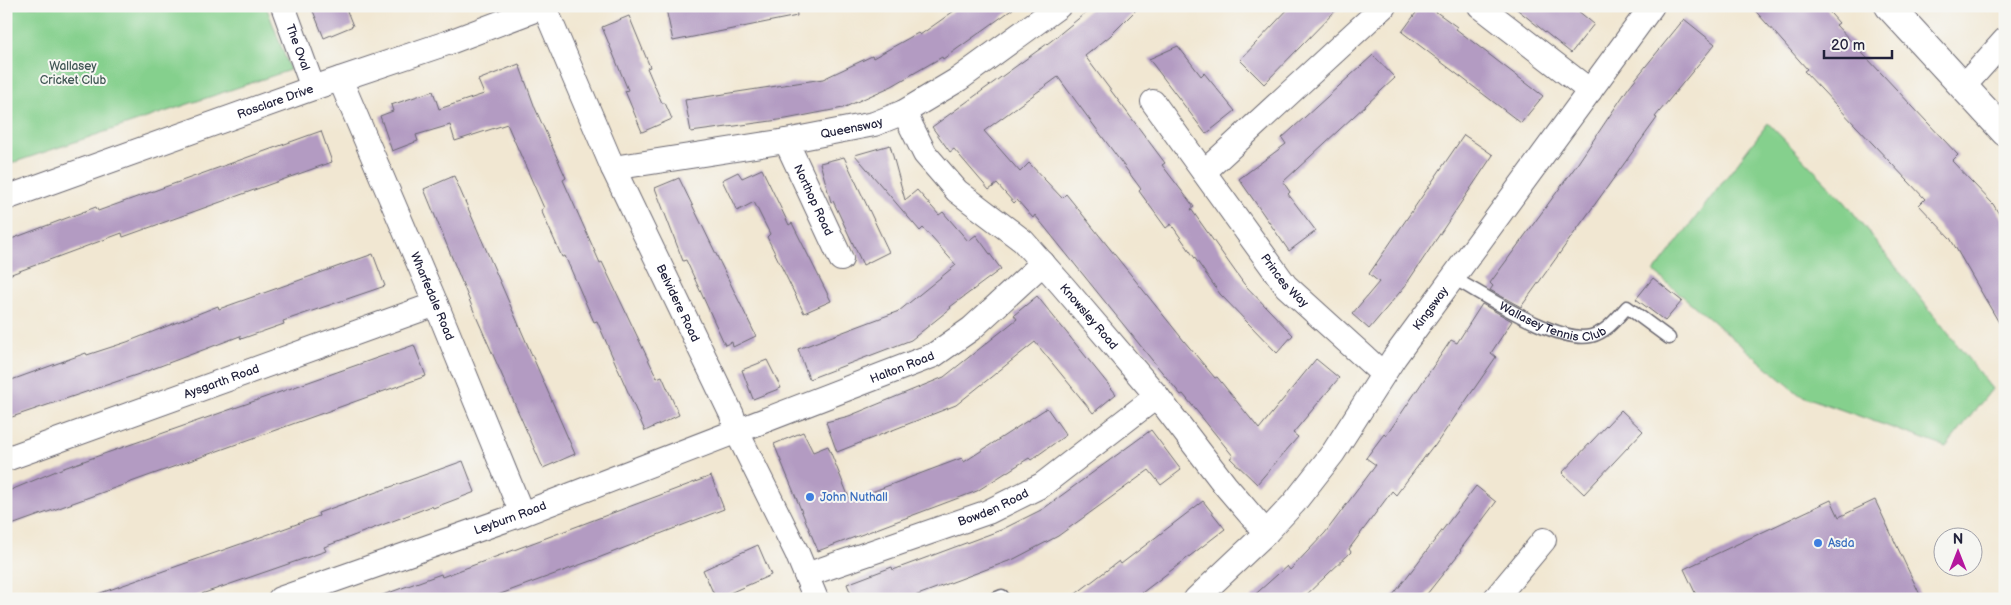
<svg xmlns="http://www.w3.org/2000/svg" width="2011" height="605" font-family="'Balsamiq Sans',sans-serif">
	<rect width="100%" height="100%" fill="#f6f6f2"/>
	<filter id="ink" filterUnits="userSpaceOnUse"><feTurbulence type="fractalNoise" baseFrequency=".02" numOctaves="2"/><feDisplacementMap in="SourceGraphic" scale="10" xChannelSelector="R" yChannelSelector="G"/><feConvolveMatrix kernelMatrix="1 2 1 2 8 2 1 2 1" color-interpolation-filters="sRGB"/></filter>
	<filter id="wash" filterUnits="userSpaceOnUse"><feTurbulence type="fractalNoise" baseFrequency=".0096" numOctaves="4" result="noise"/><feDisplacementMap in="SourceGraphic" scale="20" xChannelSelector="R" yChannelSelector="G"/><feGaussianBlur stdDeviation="1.12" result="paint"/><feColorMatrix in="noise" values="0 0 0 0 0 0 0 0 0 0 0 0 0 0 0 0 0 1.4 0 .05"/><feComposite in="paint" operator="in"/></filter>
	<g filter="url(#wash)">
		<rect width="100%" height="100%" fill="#f1e7d2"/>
		<g fill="#85d08d" stroke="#547964">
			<path d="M6,6H266L290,70L6,165Z"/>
			<path d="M1768,123L1844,201L1992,389L1946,447L1800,395L1654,272Z"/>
		</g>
		<g id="blocks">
			<g fill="#b39bc2">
				<path d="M311,6H345L353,26L324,38Z"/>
				<path d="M679,6H796L797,16L673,41L666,9Z"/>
				<path d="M961,6H1017L943,59L942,57L892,86L843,108L786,119L691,132L685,100L823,79L872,56L873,58L918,33L920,35Z"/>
				<path d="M1094,6H1140L1110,36L1085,56L1165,163L1162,165L1194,207L1191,209L1244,284L1293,335L1277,353L1220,294L1171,224L1166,228L1139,191L1141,189L1058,77L984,131L1020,172L1029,163L1062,198L1066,194L1184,341L1215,378L1217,377L1259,429L1316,359L1339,378L1293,433L1298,437L1257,484L1230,458L1233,456L1183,394L1181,395L1152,360L1035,215L1033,218L1017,200L1014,203L997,184L989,190L954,149L950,152L932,127L1051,41Z"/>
				<path d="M1291,6H1340L1264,84L1240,60Z"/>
				<path d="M1421,6H1428L1457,27L1456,29L1543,96L1521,123L1402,32Z"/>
				<path d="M1513,6H1572L1594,24L1571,53Z"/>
				<path d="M1751,6H1824L1839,23L1836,25L1958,155L1952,161L1993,204L2005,224V333L1950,238L1919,205L1925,199L1804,71L1807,69Z"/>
				<path d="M629,16L650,67L647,68L662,103H665L672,119L642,132L625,91L628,90L602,27Z"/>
				<path d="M1684,19L1715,44L1655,117L1657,118L1521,307L1490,290L1493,286L1490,283L1576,166L1629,87Z"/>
				<path d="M1178,46L1201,76L1204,73L1235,111L1206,134L1149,59Z"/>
				<path d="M1373,55L1395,78L1283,182L1290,192L1288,194L1316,231L1289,251L1239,179L1286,144L1282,138Z"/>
				<path d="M519,64L535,108L566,178L563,180L600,263L602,262L657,378L662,376L679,415L645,431L597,321L594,322L565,256L562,257L541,210L544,208L507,124L455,141L450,125L416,135L418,141L392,151L380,116L393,111L391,105L433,91L439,109L484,94L478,80Z"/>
				<path d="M321,131L332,162L123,237L122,233L6,276V241L96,207L98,211Z"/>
				<path d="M1464,135L1493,155L1405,286L1369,329L1352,314L1379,282L1369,274Z"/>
				<path d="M890,145L905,200L917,190L939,215L943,212L968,241L976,235L1001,269L950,307L951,308L911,340L809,379L798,349L899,311L956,265L923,228L920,231L855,155Z"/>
				<path d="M844,157L889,252L863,265L833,201L831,202L820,163Z"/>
				<path d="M762,169L789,225L792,223L831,301L804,313L767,237L770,234L754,202L737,211L722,180L738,172L742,178Z"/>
				<path d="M454,176L575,454L543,468L475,314L424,189Z"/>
				<path d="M679,178L756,336L733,347L732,342L725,345L686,260L683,261L655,188Z"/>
				<path d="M373,254L385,286L283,321L284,324L241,339L240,336L139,374L6,419V382L86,353L87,355L127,342L218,306L219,309Z"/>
				<path d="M1653,278L1682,301L1665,321L1636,299Z"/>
				<path d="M1037,296L1116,394L1093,413L1035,342L956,405L837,452L826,422L849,416L944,377L1017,319L1014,315Z"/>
				<path d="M1482,304L1512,321L1491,353L1496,357L1434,447L1433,446L1396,495L1392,491L1349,549L1351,552L1302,599H1250L1287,566L1290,570L1325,533L1376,465L1366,458L1384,434L1386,436L1451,340L1457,343Z"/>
				<path d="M414,345L426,376L6,527V492L61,469Z"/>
				<path d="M767,360L781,388L753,399L742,370Z"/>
				<path d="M1047,408L1066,435L1031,460L1029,458L977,491L818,551L774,444L803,432L813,452L828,446L850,500L962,458L964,462Z"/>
				<path d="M1621,410L1643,431L1584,494L1562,473Z"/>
				<path d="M1151,430L1181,470L1161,485L1149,470L1058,536L1014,559L907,599H853L847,584L892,567L893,570L1001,530L1043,509Z"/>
				<path d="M463,461L475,492L433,508L432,506L324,547L326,551L187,599H92V596L272,533L319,516L318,513Z"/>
				<path d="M711,476L724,509L593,560L487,599H380V596L441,574L442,577Z"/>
				<path d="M1476,486L1496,502L1460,550L1461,551L1423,599H1390Z"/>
				<path d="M1831,500L1839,517L1875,500L1922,599H1698L1684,569Z"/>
				<path d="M1203,501L1225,529L1134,599H1069L1119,561L1121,564Z"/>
				<path d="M758,545L771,575L716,599L703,570Z"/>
			</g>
		</g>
	</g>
	<g filter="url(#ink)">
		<use href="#blocks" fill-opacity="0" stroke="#6a6770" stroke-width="1"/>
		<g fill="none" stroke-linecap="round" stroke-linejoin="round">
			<defs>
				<g id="lane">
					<path id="s1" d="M1453,278C1485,295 1557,344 1591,336C1607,332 1617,318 1627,307L1669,338"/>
					<path d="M995,599L1002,596"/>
				</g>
				<g id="street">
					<path id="s2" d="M283,6L313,88"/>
					<path id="s3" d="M544,6L613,168L732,415L737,432L797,553L816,599"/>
					<path d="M1480,6L1590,91"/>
					<path id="s4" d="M340,79L436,304L522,514"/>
					<path d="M1963,87L2005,40"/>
					<path id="s5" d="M1153,102L1286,286L1383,374"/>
					<path id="s6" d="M904,112L925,154L957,191L1023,241L1062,285L1157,396L1225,485L1266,533"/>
					<path id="s7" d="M786,141L841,259"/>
					<path id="s8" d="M613,168L786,141L874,124L904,112L959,79L1059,6"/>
					<path d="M1204,172L1384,6"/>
					<path id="s9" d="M6,198L313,88L447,43L545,6"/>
					<path id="s10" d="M6,459L436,304"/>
					<path id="s11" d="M806,575L988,512L1042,485L1157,396"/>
					<path id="s12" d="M280,599L522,514L934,355L971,329L1043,263"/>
					<path id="s13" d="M1196,599L1266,533L1294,503L1333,453L1394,358L1652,6"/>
					<path d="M1495,599L1544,540"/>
				</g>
				<path id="secondary" d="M1889,6L2005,132"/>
			</defs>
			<use href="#lane" stroke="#6a6770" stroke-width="15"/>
			<use href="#street" stroke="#6a6770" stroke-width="26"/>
			<use href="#secondary" stroke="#6a6770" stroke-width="30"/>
			<use href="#lane" stroke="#fff" stroke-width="12"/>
			<use href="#street" stroke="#fff" stroke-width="24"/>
			<use href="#secondary" stroke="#fff" stroke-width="28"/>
		</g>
	</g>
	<g fill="#3f7fe0" stroke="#f6f6f2" stroke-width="2">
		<circle cx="810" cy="497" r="5"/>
		<circle cx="1818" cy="543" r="5"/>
	</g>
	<g text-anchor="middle" stroke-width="4" stroke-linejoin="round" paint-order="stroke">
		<g font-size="12" fill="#22223b" stroke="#f6f6f2">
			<text dy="4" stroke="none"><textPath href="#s2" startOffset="44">The Oval</textPath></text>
			<text dy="4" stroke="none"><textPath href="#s9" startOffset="286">Rosclare Drive</textPath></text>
			<text dy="4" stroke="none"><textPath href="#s8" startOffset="242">Queensway</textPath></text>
			<text dy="4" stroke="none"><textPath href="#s7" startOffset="65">Northop Road</textPath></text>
			<text dy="4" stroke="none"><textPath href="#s5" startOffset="222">Princes Way</textPath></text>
			<text dy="4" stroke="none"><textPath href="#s4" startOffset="236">Wharfedale Road</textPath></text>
			<text dy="4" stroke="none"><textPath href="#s3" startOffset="326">Belvidere Road</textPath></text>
			<text dy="4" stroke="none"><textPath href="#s13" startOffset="375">Kingsway</textPath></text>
			<text dy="4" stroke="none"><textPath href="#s1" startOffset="111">Wallasey Tennis Club</textPath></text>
			<text dy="4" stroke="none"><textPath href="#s6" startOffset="279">Knowsley Road</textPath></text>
			<text dy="4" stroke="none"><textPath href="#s12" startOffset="664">Halton Road</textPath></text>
			<text dy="4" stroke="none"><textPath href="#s10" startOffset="229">Aysgarth Road</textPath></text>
			<text dy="4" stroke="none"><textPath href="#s11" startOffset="199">Bowden Road</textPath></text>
			<text dy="4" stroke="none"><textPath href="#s12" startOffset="244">Leyburn Road</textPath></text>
		</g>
		<g font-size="12" fill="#405654" stroke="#f6f6f2">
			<text x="73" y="70">Wallasey<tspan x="73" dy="14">Cricket Club</tspan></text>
		</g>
		<g font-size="12" fill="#366cbe" stroke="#f6f6f2" text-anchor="start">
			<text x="820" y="501">John Nuthall</text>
			<text x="1828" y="547">Asda</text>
		</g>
	</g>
	<rect width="2011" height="605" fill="none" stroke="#f6f6f2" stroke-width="25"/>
	<g transform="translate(1958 552)"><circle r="24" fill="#f6f6f2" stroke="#a1a1a9"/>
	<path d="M0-4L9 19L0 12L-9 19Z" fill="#b5179e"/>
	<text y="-8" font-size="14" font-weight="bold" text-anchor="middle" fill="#22223b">N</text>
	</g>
	<path d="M1824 50v8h68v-8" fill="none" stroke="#22223b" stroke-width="2.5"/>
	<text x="1831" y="50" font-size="15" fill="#22223b" stroke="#f6f6f2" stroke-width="4" paint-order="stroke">20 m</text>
</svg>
